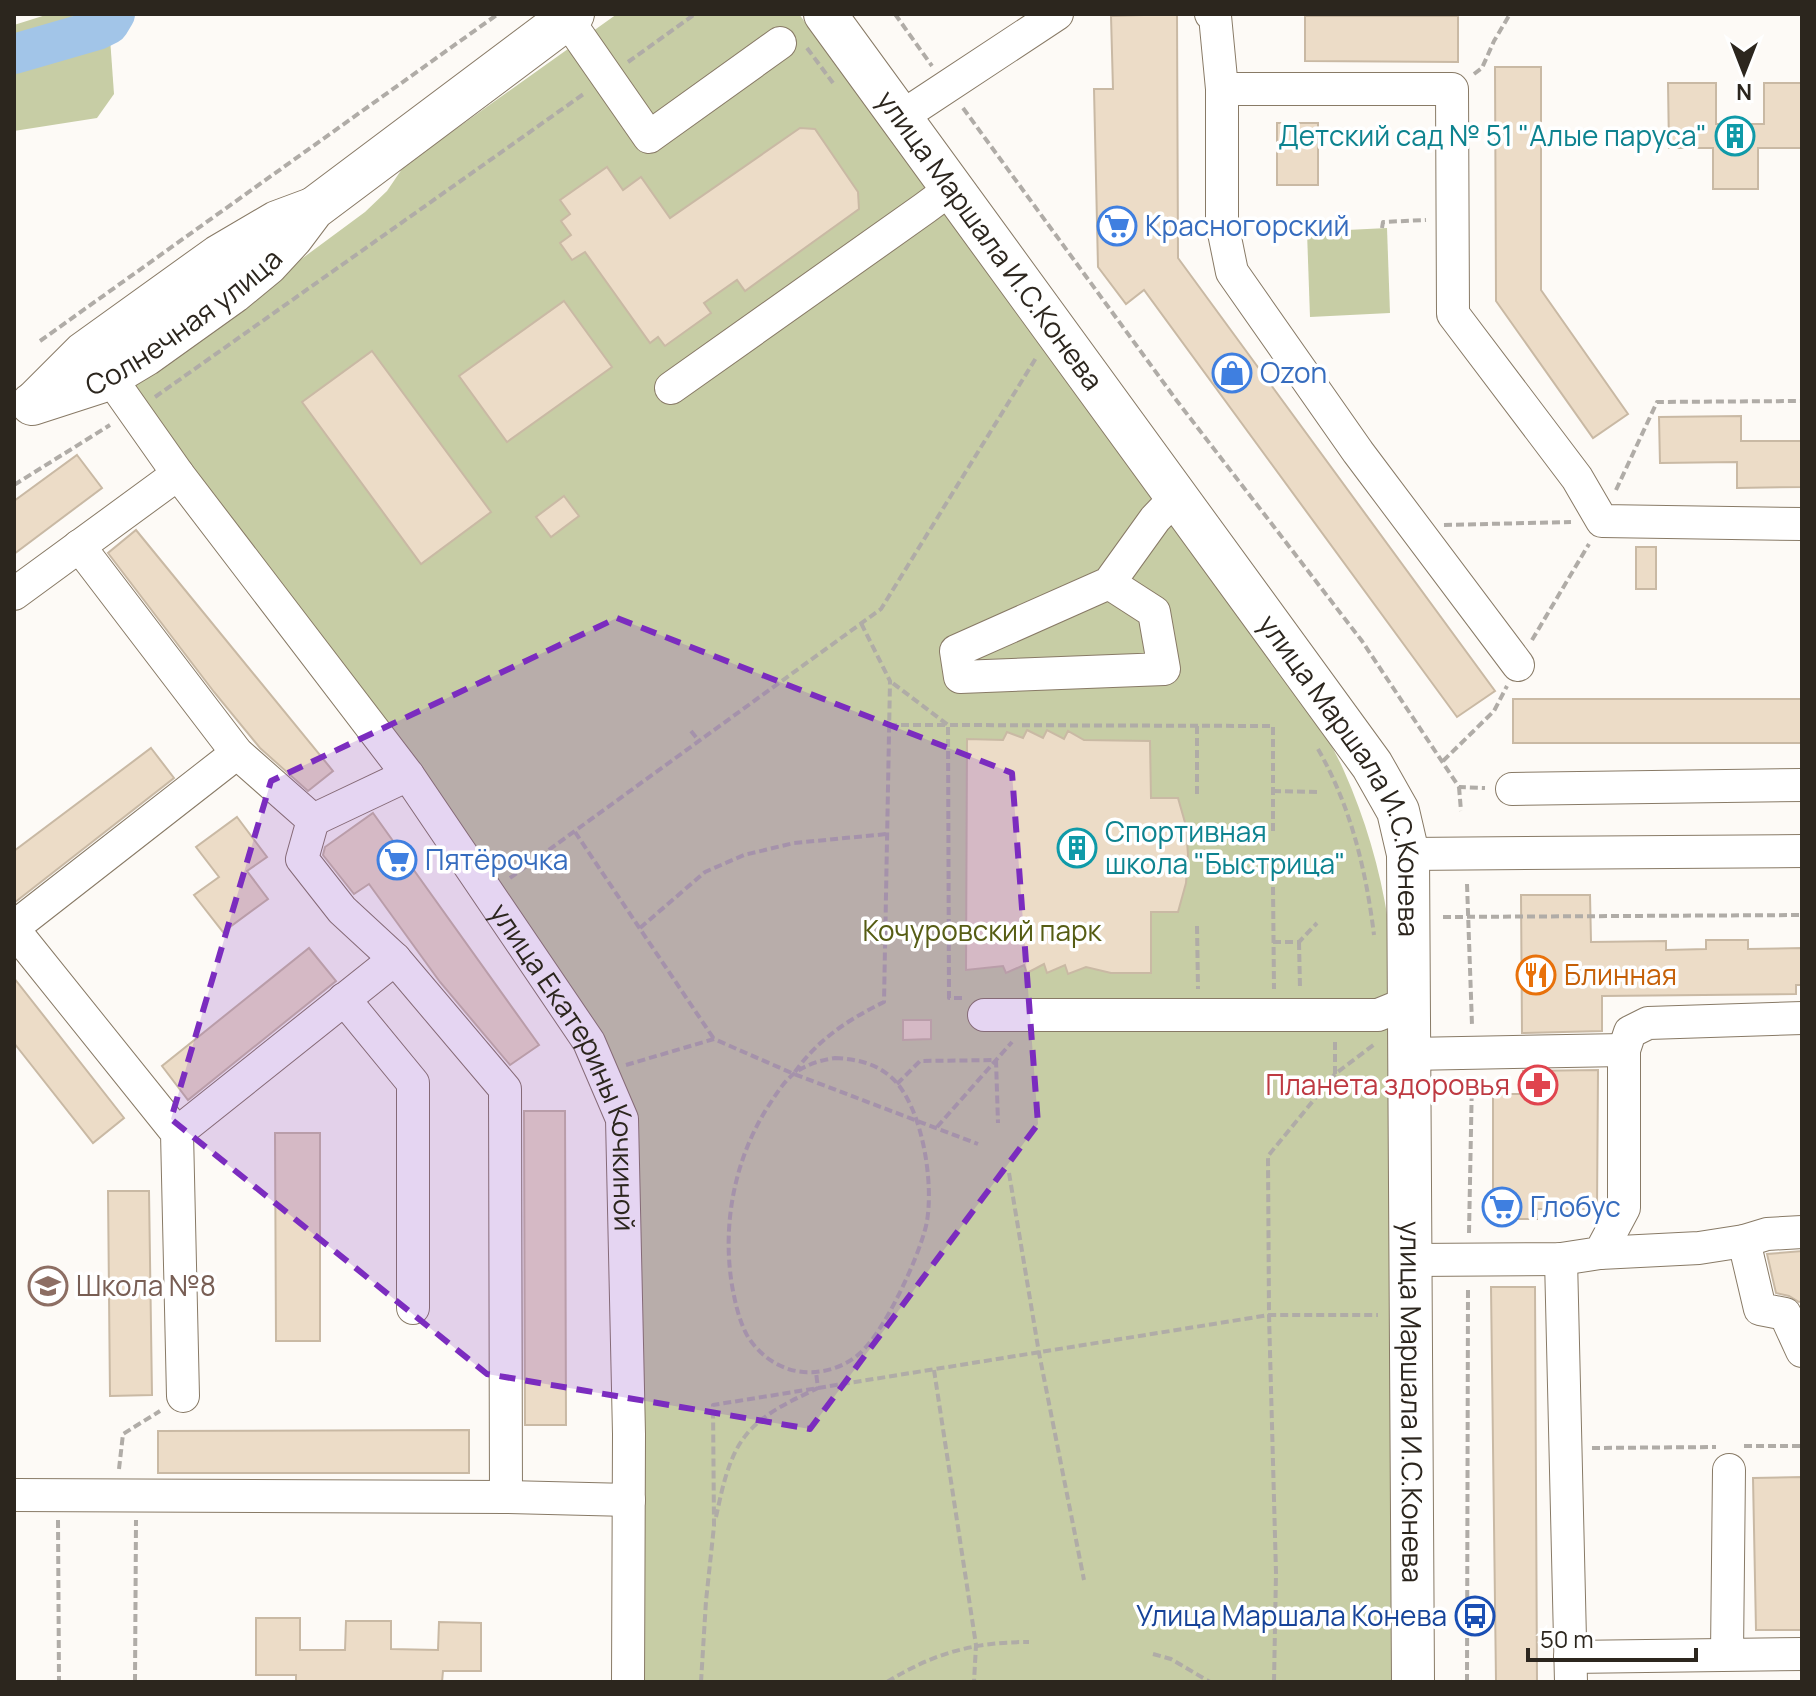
<svg xmlns="http://www.w3.org/2000/svg" width="1816" height="1696" font-family="Manrope,sans-serif">
	<rect width="100%" height="100%" fill="#fdfaf6"/>
	<g fill="#c7cda5">
		<path d="M49,14H62L109,24L114,94L97,118L14,131V25Z"/>
		<path d="M617,14H799L1310,711C1322,730 1335,750 1344,771C1365,818 1380,869 1388,920L1394,1682H641L635,1119L131,385L365,212L387,191L404,166Z"/>
		<path d="M1387,228L1390,313L1310,317L1307,232Z"/>
	</g>
	<g fill="none" stroke-linecap="round" stroke-linejoin="round">
		<path stroke="#a2c5e8" stroke-width="40" d="M14,54L97,30L109,24L115,14"/>
	</g>
	<g fill="#ecdcc7" stroke="#c9b9a4" stroke-width="2">
		<path d="M1177,14L1178,258L1495,691L1457,717L1144,290L1126,304L1098,267L1094,89H1113L1111,16Z"/>
		<path d="M1305,16H1458V62L1305,61Z"/>
		<path d="M1495,67H1541V290L1628,414L1593,438L1496,301Z"/>
		<path d="M1668,83H1716V124H1764V83H1802V148H1758V189H1713V148H1669Z"/>
		<rect x="1277" y="123" width="41" height="62"/>
		<path d="M800,128L815,129L858,192L859,209L745,291L737,280L704,303L711,313L665,346L658,337L650,343L585,252L572,260L560,243L571,235L561,221L570,214L560,200L607,167L623,190L641,177L670,218Z"/>
		<path d="M564,301L612,367L507,442L459,376Z"/>
		<path d="M372,351L491,512L421,564L302,402Z"/>
		<path d="M1741,416V441H1802V487L1737,488V462L1660,463L1659,417Z"/>
		<path d="M77,455L102,488L14,554V501Z"/>
		<path d="M564,496L579,516L551,537L536,517Z"/>
		<path d="M136,530L333,771L308,791L260,748L214,692L108,553Z"/>
		<rect x="1636" y="547" width="20" height="42"/>
		<rect x="1513" y="699" width="289" height="44"/>
		<path d="M1027,730L1043,738L1047,730L1064,739L1068,731L1084,740L1150,741L1151,798H1178L1186,826L1188,855L1186,883L1178,912H1151V973H1111L1086,967L1068,974L1065,965L1047,973L1044,964L1027,973L1024,965L1006,973L1003,966L966,970L967,739L1003,740L1007,732L1023,738Z"/>
		<path d="M151,748L174,778L14,903V851Z"/>
		<path d="M373,813L539,1045L510,1065L440,982L369,884L354,894L323,855L325,847Z"/>
		<path d="M237,817L267,857L247,871L268,899L223,932L194,895L219,877L196,847Z"/>
		<path d="M1521,895H1590L1591,942L1666,941V950L1706,949V940H1748V949L1802,948V985H1796V994L1602,996V1031L1522,1033Z"/>
		<path d="M309,948L336,981L188,1100L162,1066Z"/>
		<path d="M14,978L124,1118L93,1143L14,1043Z"/>
		<path d="M903,1020H931V1039L903,1040Z"/>
		<path d="M1598,1070L1597,1209H1537V1219H1493V1094H1523V1071Z"/>
		<path d="M524,1111H565L566,1425H525Z"/>
		<path d="M275,1133H320V1341H276Z"/>
		<path d="M108,1191H149L152,1395L110,1396Z"/>
		<path d="M1802,1251V1301L1799,1302L1789,1296L1776,1293L1767,1254Z"/>
		<path d="M1491,1287H1535L1537,1682H1496Z"/>
		<path d="M469,1430V1473H158V1431Z"/>
		<path d="M1802,1477V1630H1756L1753,1478Z"/>
		<path d="M256,1618H300V1650H345L346,1621H391V1649L438,1650L439,1622L481,1623V1671H443L442,1682H296V1675H256Z"/>
	</g>
	<g fill="none" stroke-linecap="round" stroke-linejoin="round">
		<defs>
			<g id="minor">
				<path d="M1211,14L1215,16L1222,89V223L1232,272L1358,452L1518,665"/>
				<path d="M567,19L649,137L780,43"/>
				<path d="M1222,89H1452L1453,314L1577,478L1602,521L1802,524"/>
				<path d="M901,117L1057,14"/>
				<path id="s1" d="M97,359L178,474L408,775L589,1042L622,1119L629,1434L628,1682"/>
				<path d="M671,388L925,208L952,188"/>
				<path d="M79,546L237,753L313,820L302,859L342,910L395,959L505,1089L506,1497"/>
				<path d="M1109,583L1154,612L1164,669L960,677L956,651L1109,583L1155,519L1177,496"/>
				<path d="M14,594L178,474"/>
				<path d="M1512,789L1802,785"/>
				<path d="M313,820L408,775"/>
				<path d="M1408,854L1802,851"/>
				<path d="M14,927L237,753"/>
				<path d="M14,930L177,1133L183,1396"/>
				<path d="M344,999L413,1083V1308"/>
				<path d="M984,1015H1378L1410,1002"/>
				<path d="M1410,1054L1624,1050"/>
				<path d="M177,1133L395,959"/>
				<path d="M1744,1241L1760,1309L1785,1314L1802,1351"/>
				<path d="M1600,1253L1699,1248L1744,1241L1767,1234L1802,1232"/>
				<path d="M1561,1259L1571,1682"/>
				<path d="M1411,1260L1561,1259L1600,1253L1624,1208V1050L1630,1032L1648,1023L1802,1018"/>
				<path d="M14,1495L506,1497L629,1500"/>
				<path d="M1727,1654L1729,1470"/>
				<path d="M1570,1657L1802,1654"/>
			</g>
			<g id="major">
				<path id="s2" d="M825,14L1372,765L1398,811L1408,854L1413,1682"/>
				<path d="M37,400L84,353L219,256L277,222L312,209"/>
				<path id="s3" d="M32,404L100,382L145,355L233,292L267,264L292,237L313,209L573,14"/>
			</g>
		</defs>
		<use href="#minor" stroke="#887a66" stroke-width="34"/>
		<use href="#major" stroke="#887a66" stroke-width="44"/>
		<g stroke="#b0aca7" stroke-width="4" stroke-dasharray="8 4" stroke-linecap="butt">
			<path d="M895,14L932,66"/>
			<path d="M807,48L833,83"/>
			<path d="M628,62L695,14"/>
			<path d="M1474,74L1482,68L1494,41L1510,14"/>
			<path d="M963,108L1177,401L1362,641L1459,787L1485,788"/>
			<path d="M1382,228L1383,222L1426,220"/>
			<path d="M40,341L498,14"/>
			<path d="M155,397L585,93"/>
			<path d="M14,485L110,425"/>
			<path d="M1616,490L1657,402L1802,401"/>
			<path d="M1444,525L1571,522"/>
			<path d="M1532,640L1589,544"/>
			<path d="M889,725H948L890,681"/>
			<path d="M1197,726V797"/>
			<path d="M691,731L699,741"/>
			<path d="M1318,749C1351,807 1366,870 1374,935"/>
			<path d="M1443,761L1494,711L1507,686"/>
			<path d="M1459,787L1461,811"/>
			<path d="M1273,791L1318,792"/>
			<path d="M575,832L714,1039"/>
			<path d="M510,878L881,609L1036,358"/>
			<path d="M1467,884L1472,1025"/>
			<path d="M1273,887L1274,989"/>
			<path d="M1443,917L1802,915"/>
			<path d="M1197,926L1198,989"/>
			<path d="M640,928L705,872L744,855L794,843L887,834"/>
			<path d="M1273,942H1299L1317,923"/>
			<path d="M1299,942L1300,988"/>
			<path d="M962,998H949L948,725L1273,726V833"/>
			<path d="M835,1058C856,1059 875,1063 891,1077C923,1105 935,1187 926,1226C918,1259 884,1333 859,1354C842,1369 818,1375 796,1371C776,1367 759,1354 748,1337C740,1323 736,1306 733,1291C721,1227 734,1159 769,1105C777,1093 784,1081 796,1072C808,1064 821,1060 835,1058Z"/>
			<path d="M626,1065L714,1039L794,1074L978,1144"/>
			<path d="M795,1072C817,1040 849,1019 884,1002L890,681L861,623"/>
			<path d="M1335,1074V1040"/>
			<path d="M897,1084L920,1061L996,1060L998,1123"/>
			<path d="M937,1127L1012,1042"/>
			<path d="M1009,1173L1039,1353L1084,1580"/>
			<path d="M1469,1233L1472,1078"/>
			<path d="M934,1370L976,1645L974,1682"/>
			<path d="M1744,1446H1802"/>
			<path d="M1592,1448L1716,1447"/>
			<path d="M119,1469L123,1434L160,1411"/>
			<path d="M716,1517C722,1490 728,1457 746,1435C763,1413 793,1400 818,1388L816,1372"/>
			<path d="M58,1520L59,1682"/>
			<path d="M1153,1654L1171,1659L1210,1682"/>
			<path d="M135,1682L136,1520"/>
			<path d="M701,1682L706,1601L714,1526L713,1405L1269,1315H1378"/>
			<path d="M887,1682C934,1653 974,1642 1029,1642"/>
			<path d="M1274,1682L1276,1573L1269,1315L1268,1156L1335,1074L1376,1043"/>
			<path d="M1467,1682L1468,1286"/>
		</g>
		<use href="#minor" stroke="#fff" stroke-width="32"/>
		<use href="#major" stroke="#fff" stroke-width="42"/>
	</g>
	<path fill="#7b2cbf" fill-opacity="0.2" stroke="#7b2cbf" stroke-width="6" stroke-dasharray="16 10" stroke-linejoin="round" d="M617,618L1012,773L1038,1124L810,1429L487,1374L171,1119L271,781Z"/>
	<defs>
		<symbol id="building-ring" viewBox="-11 -11 22 22"><circle r="9.5" fill="#fff" stroke="#0f9aa8" stroke-width="1.5"/><path d="M-4-6H4V6H1V3H-1V6H-4ZM-2.5-4.3h1.7v1.8h-1.7ZM.8-4.3h1.7v1.8H.8ZM-2.5-1h1.7V.8h-1.7ZM.8-1h1.7V.8H.8Z" fill="#0f9aa8"/></symbol>
		<symbol id="supermarket-ring" viewBox="-11 -11 22 22"><circle r="9.5" fill="#fff" stroke="#3f7fe0" stroke-width="1.5"/><path d="M-6-5.5h2.5l.6 2H6L4.5 2H-2.5L-4.4-4H-6ZM-1.5 3.2a1.3 1.3 0 1 0 .1 0ZM3 3.2a1.3 1.3 0 1 0 .1 0Z" fill="#3f7fe0"/></symbol>
		<symbol id="shop-ring" viewBox="-11 -11 22 22"><circle r="9.5" fill="#fff" stroke="#3f7fe0" stroke-width="1.5"/><path d="M-5-2.5h2.3a2.7 3.5 0 0 1 5.4 0H5L5.5 6h-11ZM-1.5-2.5h3a1.5 2.3 0 0 0-3 0Z" fill="#3f7fe0"/></symbol>
		<symbol id="restaurant-ring" viewBox="-11 -11 22 22"><circle r="9.5" fill="#fff" stroke="#e8710a" stroke-width="1.5"/><path d="M-5-6h1v4h1v-4h1v4h1v-4h1v5L-1.5 .5V6h-2V.5L-5-1ZM5-6V6H3V1.5H1.5Q1.5-4 5-6Z" fill="#e8710a"/></symbol>
		<symbol id="pharmacy-ring" viewBox="-11 -11 22 22"><circle r="9.5" fill="#fff" stroke="#e0444e" stroke-width="1.5"/><path d="M-2-6h4v4h4v4h-4v4h-4v-4h-4v-4h4Z" fill="#e0444e"/></symbol>
		<symbol id="school-ring" viewBox="-11 -11 22 22"><circle r="9.5" fill="#fff" stroke="#8d6e63" stroke-width="1.5"/><path d="M0-5L7-2L0 1L-7-2ZM-4 1L0 2.5L4 1V4Q0 6-4 4Z" fill="#8d6e63"/></symbol>
		<symbol id="bus-ring" viewBox="-11 -11 22 22"><circle r="9.5" fill="#fff" stroke="#1a4fb4" stroke-width="1.5"/><path d="M-5-6H5V4H4V6H2V4H-2V6H-4V4H-5ZM-3.5-4V0h7V-4ZM-3.5 1.2v1.5H-2V1.2ZM2 1.2v1.5H3.5V1.2Z" fill="#1a4fb4"/></symbol>
	</defs>
	<g fill-rule="evenodd">
		<use href="#building-ring" x="1713" y="114" width="44" height="44"/>
		<use href="#supermarket-ring" x="1095" y="204" width="44" height="44"/>
		<use href="#shop-ring" x="1210" y="351" width="44" height="44"/>
		<use href="#building-ring" x="1055" y="826" width="44" height="44"/>
		<use href="#supermarket-ring" x="375" y="838" width="44" height="44"/>
		<use href="#restaurant-ring" x="1514" y="953" width="44" height="44"/>
		<use href="#pharmacy-ring" x="1516" y="1063" width="44" height="44"/>
		<use href="#supermarket-ring" x="1480" y="1185" width="44" height="44"/>
		<use href="#school-ring" x="26" y="1264" width="44" height="44"/>
		<use href="#bus-ring" x="1453" y="1594" width="44" height="44"/>
	</g>
	<g text-anchor="middle" stroke-width="7" stroke-linejoin="round" paint-order="stroke">
		<g font-size="28" fill="#0d838f" stroke="#fff" text-anchor="end">
			<text x="1707" y="146">Детский сад № 51 "Алые паруса"</text>
			<text x="1105" y="842" text-anchor="start">Спортивная<tspan x="1105" dy="32">школа "Быстрица"</tspan></text>
		</g>
		<g font-size="28" fill="#366cbe" stroke="#fff" text-anchor="start">
			<text x="1145" y="236">Красногорский</text>
			<text x="1260" y="383">Ozon</text>
			<text x="425" y="870">Пятёрочка</text>
			<text x="1530" y="1217">Глобус</text>
		</g>
		<g font-size="28" fill="#2c261e" stroke="#fff">
			<text dy="10" stroke="none"><textPath href="#s2" startOffset="280">улица Маршала И.С.Конева</textPath></text>
			<text dy="10" stroke="none"><textPath href="#s3" startOffset="174">Солнечная улица</textPath></text>
			<text dy="10" stroke="none"><textPath href="#s2" startOffset="928">улица Маршала И.С.Конева</textPath></text>
			<text dy="10" stroke="none"><textPath href="#s1" startOffset="858">улица Екатерины Кочкиной</textPath></text>
			<text dy="10" stroke="none"><textPath href="#s2" startOffset="1574">улица Маршала И.С.Конева</textPath></text>
		</g>
		<g font-size="28" fill="#565d14" stroke="#fff">
			<text x="982" y="941">Кочуровский парк</text>
		</g>
		<g font-size="28" fill="#c56008" stroke="#fff" text-anchor="start">
			<text x="1564" y="985">Блинная</text>
		</g>
		<g font-size="28" fill="#be3a42" stroke="#fff" text-anchor="end">
			<text x="1510" y="1095">Планета здоровья</text>
		</g>
		<g font-size="28" fill="#785e54" stroke="#fff" text-anchor="start">
			<text x="76" y="1296">Школа №8</text>
		</g>
		<g font-size="28" fill="#164399" stroke="#fff" text-anchor="end">
			<text x="1447" y="1626">Улица Маршала Конева</text>
		</g>
	</g>
	<rect width="1816" height="1696" fill="none" stroke="#2c261e" stroke-width="32"/>
	<g transform="translate(1744 72) rotate(180)" stroke="#ffffff" stroke-width="6" paint-order="stroke">
	<path d="M0-6L14 30L0 20L-14 30Z" fill="#2c261e"/>
	<text y="-12" font-size="22" font-weight="bold" text-anchor="middle" fill="#2c261e">N</text>
	</g>
	<path d="M1528 1648v12h168v-12" fill="none" stroke="#2c261e" stroke-width="4"/>
	<text x="1540" y="1648" font-size="24" fill="#2c261e" stroke="#ffffff" stroke-width="6" paint-order="stroke">50 m</text>
</svg>
